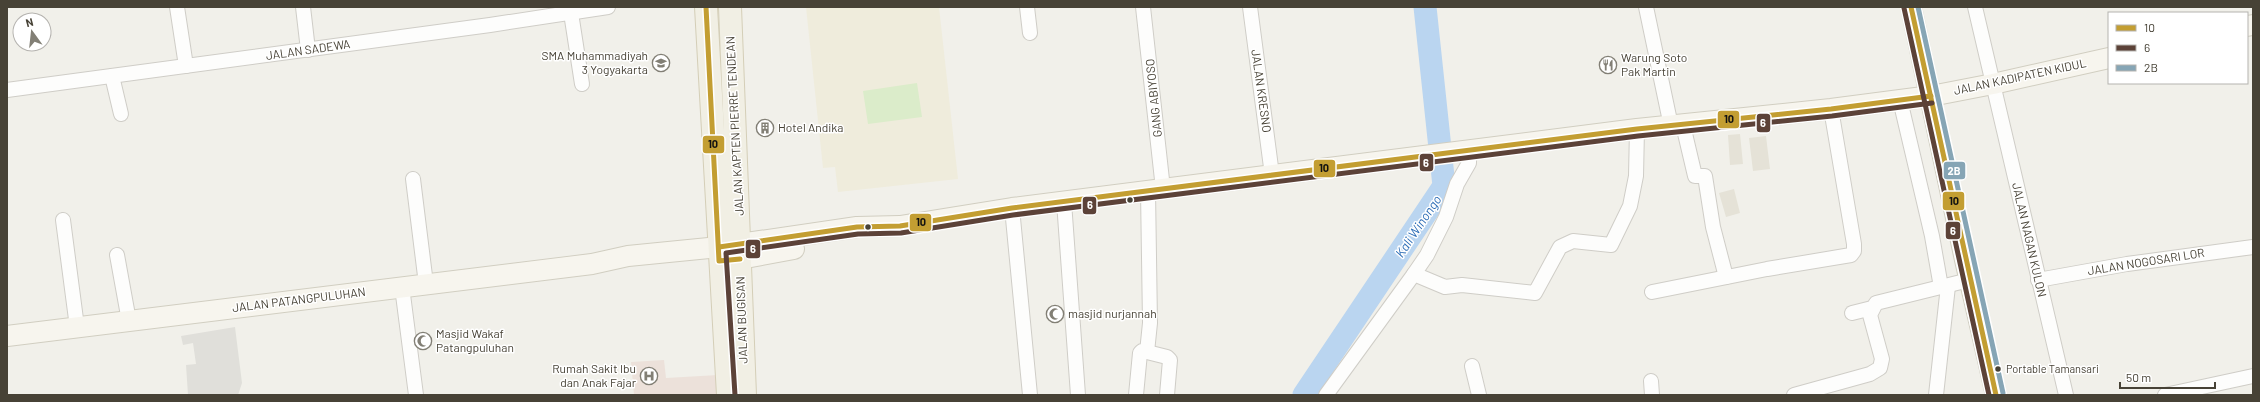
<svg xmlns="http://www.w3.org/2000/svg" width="2260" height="402" font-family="Barlow,sans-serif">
	<rect width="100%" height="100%" fill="#f1f0ea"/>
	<g fill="#e5e2d7">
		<path d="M1740,134L1743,164L1730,165L1728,135Z"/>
		<path d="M1766,136L1770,169L1753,171L1749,138Z"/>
		<path d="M1734,189L1740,213L1726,217L1719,193Z"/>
	</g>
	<path fill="#efecdc" d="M806,7H939L958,179L838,192L835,167L823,168Z"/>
	<path fill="#ece1da" d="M664,360L666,378L718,375V395H634L631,362Z"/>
	<path fill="#dbecca" d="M917,83L922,117L868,124L863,91Z"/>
	<path fill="#e0dfda" d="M235,327L242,383L238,395H188L186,365L196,364L193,343L183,345L181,336Z"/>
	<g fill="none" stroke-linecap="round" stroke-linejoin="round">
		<path stroke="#bad5f0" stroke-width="23" d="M1304,395L1444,186L1425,7"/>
		<defs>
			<g id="street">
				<path d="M177,7L186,66"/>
				<path d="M303,7L308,50"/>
				<path d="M1027,7L1030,33"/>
				<path d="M1143,7L1163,189"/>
				<path d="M1250,7L1272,175"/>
				<path d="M1646,7L1671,126"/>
				<path d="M1975,7L2066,395"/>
				<path d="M571,13L582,84"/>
				<path d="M112,76L121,114"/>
				<path d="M7,90L490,25L608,7"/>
				<path d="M1900,100L1932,236L1941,287"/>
				<path d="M1683,125L1695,176H1705L1713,227L1726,277"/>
				<path d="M1469,152V163L1457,184L1446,217L1427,255L1414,274L1445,287L1462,285L1535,293L1560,247L1573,241L1611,245L1630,206L1636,176L1637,129"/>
				<path d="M413,179L426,284"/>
				<path d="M1064,202L1078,395"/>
				<path d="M1012,208L1030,395"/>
				<path d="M63,220L77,327"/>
				<path d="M117,255L129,321"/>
				<path d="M2038,280L2127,264L2253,247"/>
				<path d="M402,287L416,395"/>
				<path d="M1652,292L1767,269L1851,255L1854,251V244L1831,109"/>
				<path d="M1852,313L1872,308"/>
				<path d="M1147,352L1167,357L1170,360L1167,395"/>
				<path d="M1472,366L1479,395"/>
				<path d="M1651,381L1652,395"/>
				<path d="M1136,395L1140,353L1142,351L1147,352L1150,323L1148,191"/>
				<path d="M1326,395L1414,274"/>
				<path d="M1794,395L1870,374L1880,368L1882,359L1870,315L1876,303L1969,280"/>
				<path d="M1936,395L1948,286"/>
				<path d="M2165,395L2253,376"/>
			</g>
			<g id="secondary">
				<path d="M1911,7L1965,260L1996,395"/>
				<path d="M2247,26L2253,25"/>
				<path d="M723,260L740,259L794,249"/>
				<path d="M7,336L592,264L628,256L719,247L857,227L900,226L1012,208L1637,129L1831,109L1931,96L1993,84L2109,58"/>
			</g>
			<g id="primary">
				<path d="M706,7L728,395"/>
				<path d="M730,7L745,395"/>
			</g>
		</defs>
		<use href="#street" stroke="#cfcdc7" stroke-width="16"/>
		<use href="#secondary" stroke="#d1cec1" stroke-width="22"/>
		<use href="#primary" stroke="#d4ceb7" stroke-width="24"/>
		<use href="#street" stroke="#fdfdfc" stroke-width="14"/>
		<use href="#secondary" stroke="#f7f5ee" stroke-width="20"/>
		<use href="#primary" stroke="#f1efe4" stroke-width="22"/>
		<defs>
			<g id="bus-1">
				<path d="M706,7L719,261L740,259"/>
				<path d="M1911,7L1996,395"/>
				<path d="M719,247L857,227L900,226L1012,208L1637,129L1831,109L1931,96"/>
			</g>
			<g id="bus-2">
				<path d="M1904,8L1989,395"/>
				<path d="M735,395L726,253L858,234L901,233L1013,215L1638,136L1832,116L1932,103"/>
			</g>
			<path id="bus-3" d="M1918,7L2003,393"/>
		</defs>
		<use href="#bus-1" stroke="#fff" stroke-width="8"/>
		<use href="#bus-2" stroke="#fff" stroke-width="8"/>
		<use href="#bus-3" stroke="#fff" stroke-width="8"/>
		<use href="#bus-1" stroke="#c39e32" stroke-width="5"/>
		<use href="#bus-2" stroke="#5c4238" stroke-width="5"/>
		<use href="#bus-3" stroke="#86a5b5" stroke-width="5"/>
	</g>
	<defs>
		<symbol id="school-ring" viewBox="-11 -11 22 22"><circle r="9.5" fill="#fff" stroke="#827f75" stroke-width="1.5"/><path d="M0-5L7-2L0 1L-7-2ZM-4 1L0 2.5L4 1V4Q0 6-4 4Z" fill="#827f75"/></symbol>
		<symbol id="restaurant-ring" viewBox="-11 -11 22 22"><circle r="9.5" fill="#fff" stroke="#827f75" stroke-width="1.5"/><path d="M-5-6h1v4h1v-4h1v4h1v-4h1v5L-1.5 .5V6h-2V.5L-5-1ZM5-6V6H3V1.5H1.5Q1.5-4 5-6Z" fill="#827f75"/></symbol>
		<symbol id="building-ring" viewBox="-11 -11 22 22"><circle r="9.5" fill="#fff" stroke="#827f75" stroke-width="1.5"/><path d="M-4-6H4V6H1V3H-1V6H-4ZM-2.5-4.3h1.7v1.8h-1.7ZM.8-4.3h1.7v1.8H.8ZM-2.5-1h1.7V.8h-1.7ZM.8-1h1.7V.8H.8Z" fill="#827f75"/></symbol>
		<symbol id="mosque-ring" viewBox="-11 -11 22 22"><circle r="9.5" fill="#fff" stroke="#827f75" stroke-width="1.5"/><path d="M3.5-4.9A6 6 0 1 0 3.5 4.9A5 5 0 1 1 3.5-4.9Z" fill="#827f75"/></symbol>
		<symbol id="hospital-ring" viewBox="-11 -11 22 22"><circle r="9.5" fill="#fff" stroke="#827f75" stroke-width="1.5"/><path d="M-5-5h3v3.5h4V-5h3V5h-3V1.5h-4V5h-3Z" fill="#827f75"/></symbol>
	</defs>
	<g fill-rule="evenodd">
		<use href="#school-ring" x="651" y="53" width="20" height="20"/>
		<use href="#restaurant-ring" x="1598" y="55" width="20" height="20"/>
		<use href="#building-ring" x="755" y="118" width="20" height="20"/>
		<use href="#mosque-ring" x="1045" y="304" width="20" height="20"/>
		<use href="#mosque-ring" x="413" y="331" width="20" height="20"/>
		<use href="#hospital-ring" x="639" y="366" width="20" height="20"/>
	</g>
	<g fill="#474236" stroke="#fff" stroke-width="1.5">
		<circle cx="1130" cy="200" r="3.5"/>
		<circle cx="868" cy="227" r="3.5"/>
		<circle cx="1998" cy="369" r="3.5"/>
	</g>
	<g text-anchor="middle" stroke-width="3" stroke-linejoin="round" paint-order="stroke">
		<g font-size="11" fill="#474236" stroke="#fff" text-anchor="start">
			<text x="2006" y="373">Portable Tamansari</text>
		</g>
		<g font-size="12" fill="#474236" stroke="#fff">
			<text transform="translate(308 50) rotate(-8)" y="4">JALAN SADEWA</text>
			<text transform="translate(2020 77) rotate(-12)" y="4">JALAN KADIPATEN KIDUL</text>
			<text transform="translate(1261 91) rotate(82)" y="4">JALAN KRESNO</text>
			<text transform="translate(1154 98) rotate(-96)" y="4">GANG ABIYOSO</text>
			<text transform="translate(735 126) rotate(-93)" y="4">JALAN KAPTEN PIERRE TENDEAN</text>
			<text transform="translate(2029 240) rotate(77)" y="4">JALAN NAGAN KULON</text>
			<text transform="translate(2146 262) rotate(-9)" y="4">JALAN NOGOSARI LOR</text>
			<text transform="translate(299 300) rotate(-7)" y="4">JALAN PATANGPULUHAN</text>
			<text transform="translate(742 320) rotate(-92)" y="4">JALAN BUGISAN</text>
		</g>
		<g font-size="12" fill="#474236" stroke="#fff" text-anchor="start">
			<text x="648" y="60" text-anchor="end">SMA Muhammadiyah<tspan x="648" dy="14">3 Yogyakarta</tspan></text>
			<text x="1621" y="62">Warung Soto<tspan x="1621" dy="14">Pak Martin</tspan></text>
			<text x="778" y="132">Hotel Andika</text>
			<text x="1068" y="318">masjid nurjannah</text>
			<text x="436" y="338">Masjid Wakaf<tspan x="436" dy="14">Patangpuluhan</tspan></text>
			<text x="636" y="373" text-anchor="end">Rumah Sakit Ibu<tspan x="636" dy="14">dan Anak Fajar</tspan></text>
		</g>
		<g font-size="13" font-style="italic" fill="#2c6db6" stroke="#fff">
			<text transform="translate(1418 226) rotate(-56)" y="5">Kali Winongo</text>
		</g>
	</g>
	<g stroke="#fff" stroke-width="1.5">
		<rect x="1717" y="110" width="23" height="19" rx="4" fill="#c39e32"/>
		<rect x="1756" y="113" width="15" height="20" rx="4" fill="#5c4238"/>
		<rect x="702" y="135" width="23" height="19" rx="4" fill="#c39e32"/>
		<rect x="1419" y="153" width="15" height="19" rx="4" fill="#5c4238"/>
		<rect x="1313" y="159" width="23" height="19" rx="4" fill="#c39e32"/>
		<rect x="1943" y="161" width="23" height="19" rx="4" fill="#86a5b5"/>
		<rect x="1942" y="191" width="23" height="20" rx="4" fill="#c39e32"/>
		<rect x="1082" y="196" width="15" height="19" rx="4" fill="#5c4238"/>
		<rect x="909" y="213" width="23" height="19" rx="4" fill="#c39e32"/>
		<rect x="1945" y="221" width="16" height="19" rx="4" fill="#5c4238"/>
		<rect x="745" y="239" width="16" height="20" rx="4" fill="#5c4238"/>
	</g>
	<g font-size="11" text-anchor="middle" font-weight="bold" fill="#fff">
		<text x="1763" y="127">6</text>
		<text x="1426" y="167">6</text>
		<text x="1954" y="175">2B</text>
		<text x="1090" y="209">6</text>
		<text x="1953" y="235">6</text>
		<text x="753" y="253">6</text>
	</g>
	<g font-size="11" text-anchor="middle" font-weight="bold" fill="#111">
		<text x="1729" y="123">10</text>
		<text x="713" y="148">10</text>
		<text x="1324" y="172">10</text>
		<text x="1954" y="205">10</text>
		<text x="921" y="226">10</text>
	</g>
	<rect width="2260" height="402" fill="none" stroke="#474236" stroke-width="16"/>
	<rect x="2108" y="12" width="140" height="72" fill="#ffffff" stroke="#b5b3af"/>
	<rect x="2116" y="25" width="20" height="6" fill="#c39e32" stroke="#b5b3af"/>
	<text x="2144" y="32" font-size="12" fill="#474236">10</text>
	<rect x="2116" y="45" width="20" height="6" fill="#5c4238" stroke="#b5b3af"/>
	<text x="2144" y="52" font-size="12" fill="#474236">6</text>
	<rect x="2116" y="65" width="20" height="6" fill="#86a5b5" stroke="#b5b3af"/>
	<text x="2144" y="72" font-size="12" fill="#474236">2B</text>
	<g transform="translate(32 32) rotate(345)"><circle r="19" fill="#ffffff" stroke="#b5b3af"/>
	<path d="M0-3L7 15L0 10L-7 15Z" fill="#827f75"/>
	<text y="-6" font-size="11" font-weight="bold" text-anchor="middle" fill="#474236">N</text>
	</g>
	<path d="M2120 382v6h95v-6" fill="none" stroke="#474236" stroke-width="2"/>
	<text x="2126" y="382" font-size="12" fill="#474236" stroke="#ffffff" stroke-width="3" paint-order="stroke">50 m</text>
</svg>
